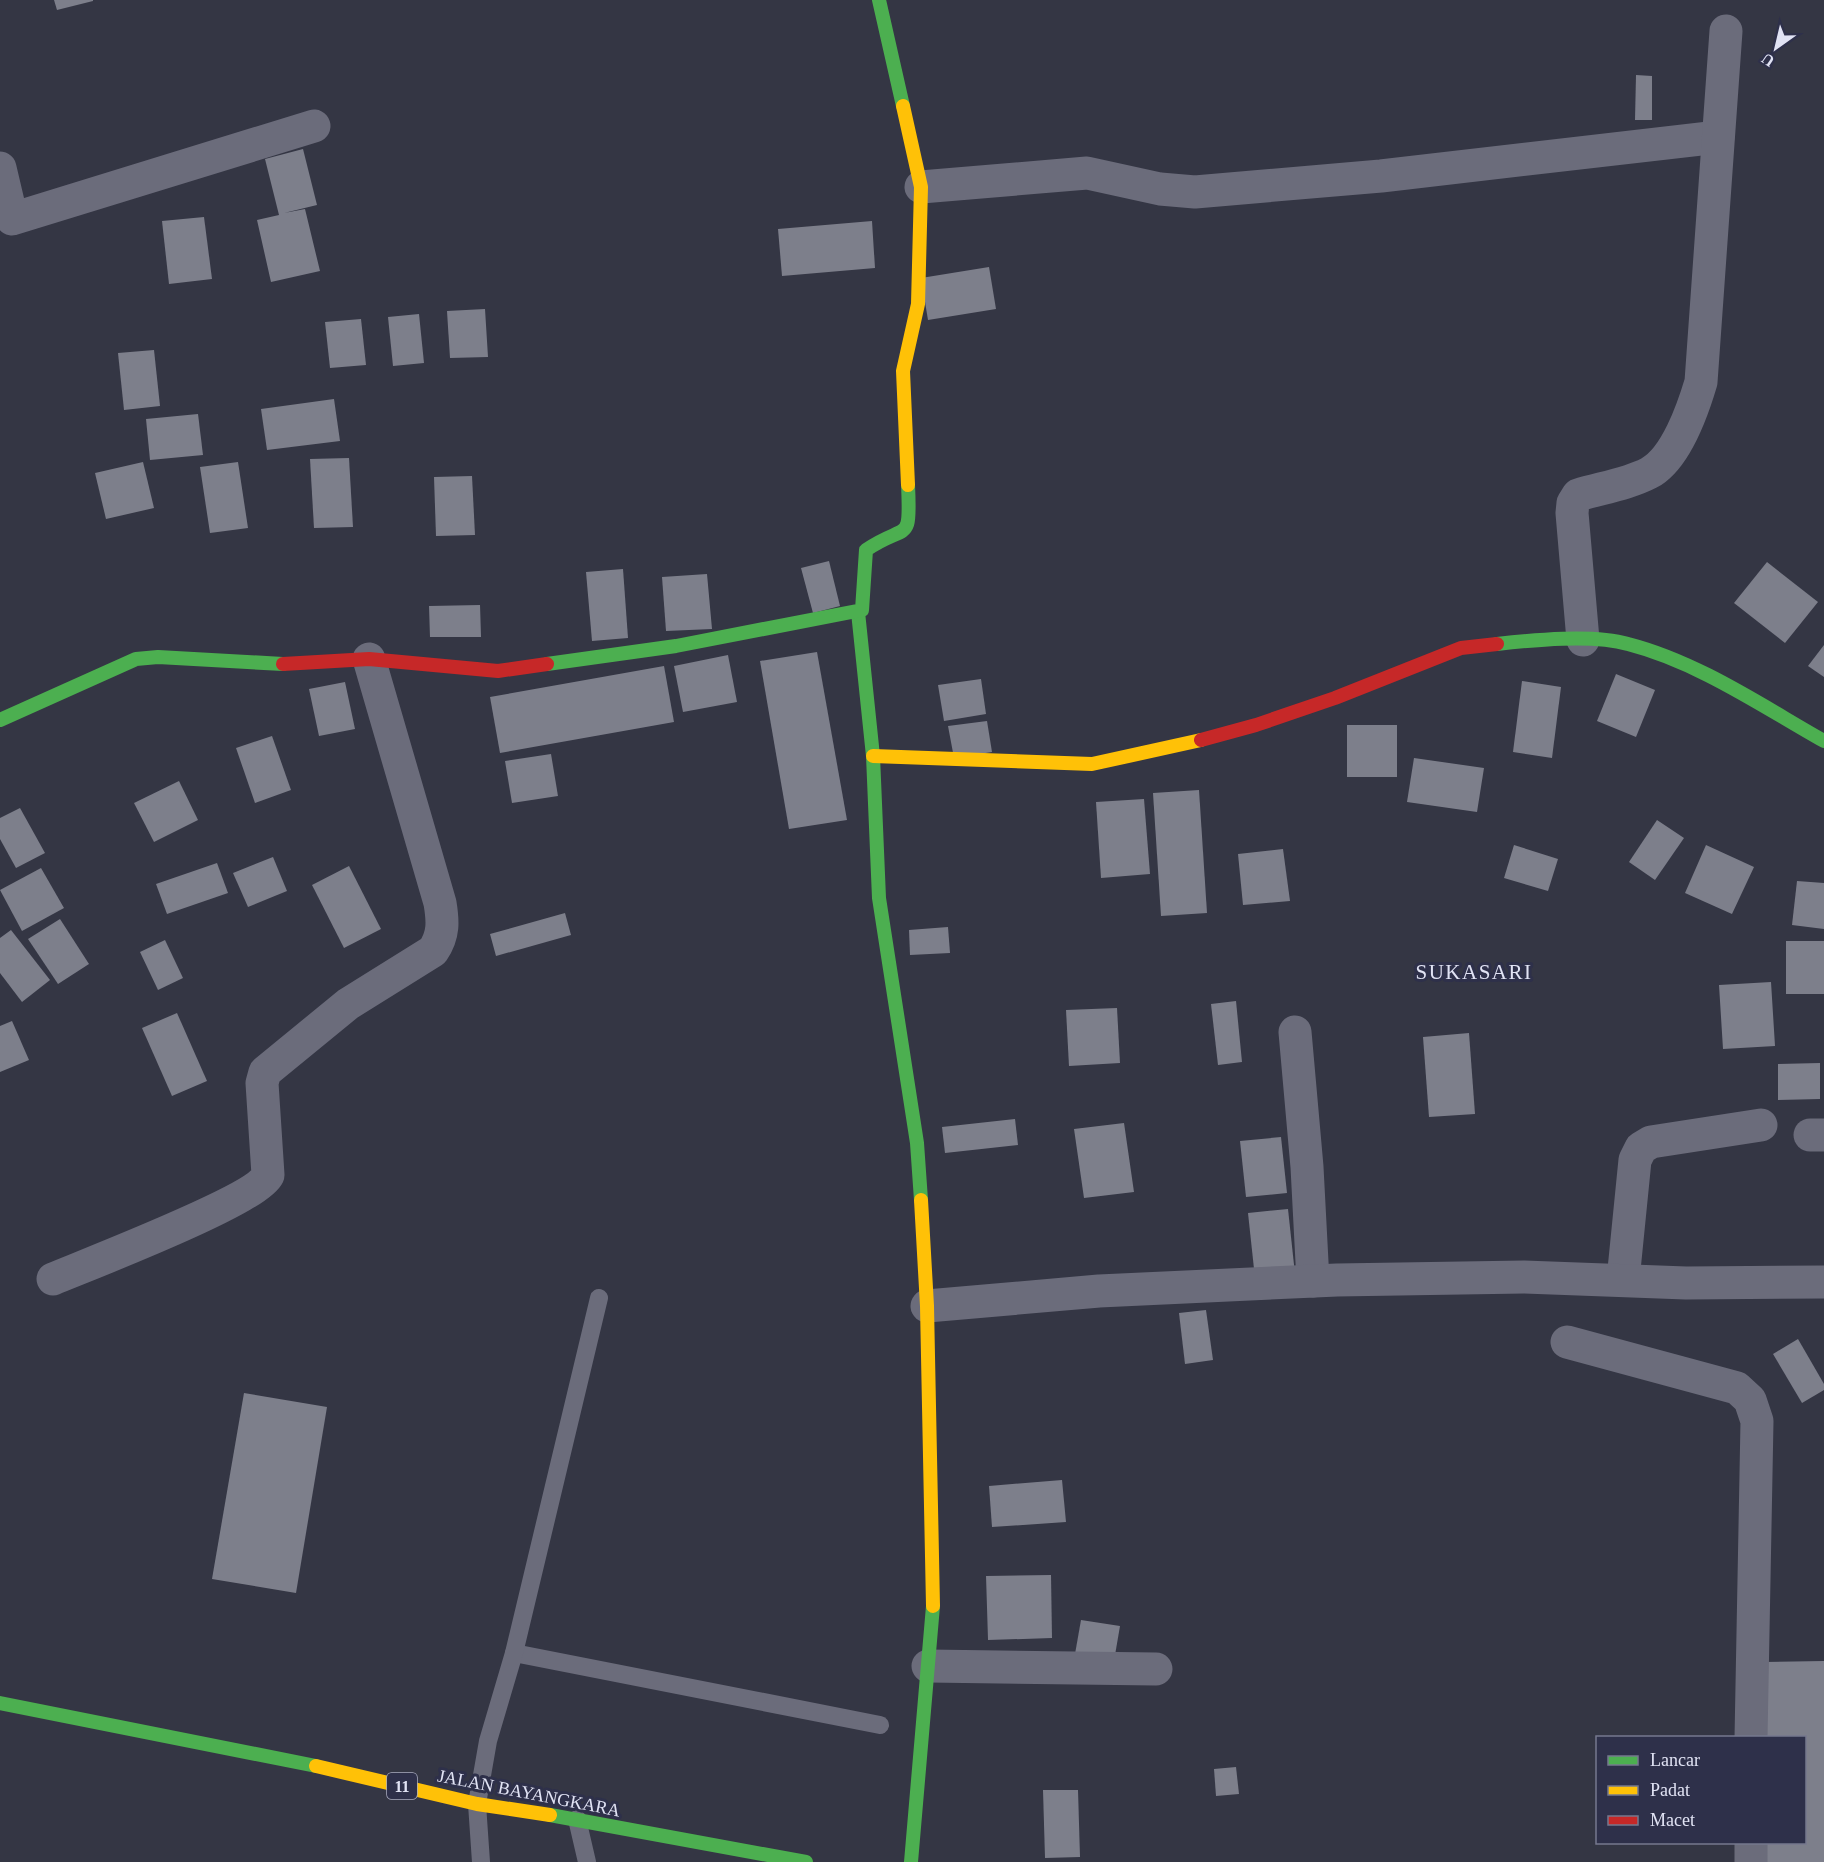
<svg xmlns="http://www.w3.org/2000/svg" width="1824" height="1862" font-family="Georgia,serif">
	<rect width="100%" height="100%" fill="#343644"/>
	<g fill="#7d7f8b">
		<path d="M54,0H93V1L57,10Z"/>
		<path d="M1636,75L1652,76V120H1635Z"/>
		<path d="M303,149L317,205L284,213L305,209L320,271L271,282L257,220L279,215L265,159Z"/>
		<path d="M204,217L212,279L169,284L162,221Z"/>
		<path d="M872,221L875,268L782,276L778,229Z"/>
		<path d="M989,267L996,309L928,320L921,278Z"/>
		<path d="M485,309L488,357L450,358L447,311Z"/>
		<path d="M419,314L424,363L393,366L388,317Z"/>
		<path d="M361,319L366,365L330,368L325,322Z"/>
		<path d="M154,350L160,406L124,410L118,353Z"/>
		<path d="M334,399L340,441L267,450L261,409Z"/>
		<path d="M198,414L203,455L150,460L146,419Z"/>
		<path d="M349,458L353,527L314,528L310,459Z"/>
		<path d="M143,462L154,508L106,519L95,473Z"/>
		<path d="M238,462L248,528L210,533L200,467Z"/>
		<path d="M472,476L475,535L436,536L434,477Z"/>
		<path d="M829,561L840,606L813,613L801,568Z"/>
		<path d="M1767,562L1818,602L1785,643L1734,603Z"/>
		<path d="M623,569L628,638L592,641L586,572Z"/>
		<path d="M707,574L712,629L666,631L662,577Z"/>
		<path d="M480,605L481,637H430L429,606Z"/>
		<path d="M1824,645V677L1808,666Z"/>
		<path d="M817,652L847,820L789,829L760,661Z"/>
		<path d="M728,655L737,702L683,712L674,666Z"/>
		<path d="M664,666L674,722L500,753L490,697Z"/>
		<path d="M1616,674L1655,690L1636,737L1597,721Z"/>
		<path d="M981,679L986,714L944,721L938,685Z"/>
		<path d="M1522,681L1561,687L1552,758L1513,752Z"/>
		<path d="M345,682L355,729L319,736L309,689Z"/>
		<path d="M987,721L992,752L954,758L948,726Z"/>
		<rect x="1347" y="725" width="50" height="52"/>
		<path d="M272,736L291,790L255,803L236,748Z"/>
		<path d="M551,754L558,796L512,803L505,761Z"/>
		<path d="M1414,758L1484,768L1477,812L1407,802Z"/>
		<path d="M179,781L198,820L154,842L134,803Z"/>
		<path d="M1199,790L1207,913L1161,916L1153,793Z"/>
		<path d="M1144,799L1150,874L1101,878L1096,802Z"/>
		<path d="M20,808L45,853L16,868L0,839V818Z"/>
		<path d="M1657,820L1684,838L1655,880L1629,862Z"/>
		<path d="M1514,845L1558,859L1548,891L1504,878Z"/>
		<path d="M1706,845L1754,867L1732,914L1685,893Z"/>
		<path d="M1283,849L1290,901L1243,905L1238,854Z"/>
		<path d="M273,857L287,891L248,907L233,873Z"/>
		<path d="M217,863L228,893L167,914L156,884Z"/>
		<path d="M349,866L381,929L344,948L312,885Z"/>
		<path d="M41,868L64,908L22,931L0,890Z"/>
		<path d="M1797,881L1824,883V929L1792,925Z"/>
		<path d="M565,913L571,935L496,956L490,934Z"/>
		<path d="M60,919L89,964L58,984L28,939Z"/>
		<path d="M948,927L950,953L910,955L909,930Z"/>
		<path d="M11,930L50,980L22,1002L0,973V938Z"/>
		<path d="M165,940L183,978L158,990L140,952Z"/>
		<rect x="1786" y="941" width="38" height="53"/>
		<path d="M1771,982L1775,1046L1723,1049L1719,985Z"/>
		<path d="M1236,1001L1242,1062L1218,1065L1211,1004Z"/>
		<path d="M1117,1008L1120,1063L1069,1066L1066,1010Z"/>
		<path d="M177,1013L207,1081L172,1096L142,1028Z"/>
		<path d="M12,1021L29,1060L0,1072V1026Z"/>
		<path d="M1469,1033L1475,1114L1429,1117L1423,1037Z"/>
		<path d="M1820,1063V1099L1778,1100V1064Z"/>
		<path d="M1015,1119L1018,1145L945,1153L942,1127Z"/>
		<path d="M1124,1123L1134,1192L1084,1198L1074,1129Z"/>
		<path d="M1281,1137L1287,1193L1246,1197L1240,1141Z"/>
		<path d="M1288,1209L1295,1274L1255,1278L1248,1213Z"/>
		<path d="M1206,1310L1213,1360L1185,1364L1179,1313Z"/>
		<path d="M1798,1339L1824,1384V1390L1802,1403L1773,1354Z"/>
		<path d="M244,1393L327,1407L296,1593L212,1579Z"/>
		<path d="M1062,1480L1066,1522L992,1527L989,1486Z"/>
		<path d="M1051,1575L1052,1638L988,1640L986,1576Z"/>
		<path d="M1081,1620L1120,1626L1114,1661L1075,1654Z"/>
		<path d="M1824,1661V1862H1765V1842H1804V1738H1764V1662Z"/>
		<path d="M1236,1767L1239,1794L1216,1796L1214,1769Z"/>
		<path d="M1043,1790H1078L1080,1857L1045,1858Z"/>
	</g>
	<g fill="none" stroke-linecap="round" stroke-linejoin="round">
		<g stroke="#6b6c7b" stroke-width="18">
			<path d="M514,1653L880,1725"/>
			<path d="M577,1819L587,1862"/>
			<path d="M481,1862L477,1804L488,1741L514,1653L599,1298"/>
		</g>
		<g stroke="#6b6c7b" stroke-width="33">
			<path d="M0,168L12,219L314,126"/>
			<path d="M921,187L1087,173L1160,189L1195,192L1381,176L1718,137"/>
			<path d="M1583,640L1572,513L1573,503L1578,495C1601,488 1628,484 1649,473C1676,459 1693,409 1701,382L1726,31"/>
			<path d="M1295,1032L1307,1167L1313,1281"/>
			<path d="M1810,1135H1824"/>
			<path d="M53,1279C89,1264 256,1200 268,1175L262,1083L265,1072L348,1004L433,951C444,935 443,921 440,903L369,659"/>
			<path d="M1623,1280L1635,1160L1641,1148L1651,1142L1761,1125"/>
			<path d="M927,1306L1099,1291L1337,1280L1524,1277L1686,1283L1824,1282"/>
			<path d="M1567,1342L1737,1388L1750,1400L1757,1421L1751,1738"/>
			<path d="M928,1666L1156,1669"/>
			<path d="M1751,1862V1842"/>
		</g>
		<g stroke="#4caf50" stroke-width="14">
			<path d="M879,0L903,106"/>
			<path d="M858,612L873,756L879,898L917,1143L921,1200"/>
			<path d="M1497,644C1533,640 1593,634 1628,644C1698,662 1762,706 1824,741"/>
			<path d="M547,664L676,646L862,610L866,550C907,522 911,546 908,485"/>
			<path d="M0,720L136,659L158,657L283,664"/>
			<path d="M0,1703L316,1766"/>
			<path d="M550,1815L806,1862"/>
			<path d="M911,1862L933,1606"/>
		</g>
		<g stroke="#ffc107" stroke-width="14">
			<path d="M903,106L921,187L918,304L903,371L908,485"/>
			<path d="M873,756L1092,764L1201,740"/>
			<path d="M921,1200L927,1306L933,1606"/>
			<path d="M316,1766L477,1804L550,1815"/>
		</g>
		<g stroke="#c62828" stroke-width="14">
			<path d="M283,664L369,659L498,671L547,664"/>
			<path d="M1201,740L1256,725L1335,698L1461,648L1497,644"/>
		</g>
	</g>
	<g text-anchor="middle" stroke-width="6" stroke-linejoin="round" paint-order="stroke">
		<rect fill="#2e304a" stroke="#abadc1" stroke-width="1.5" x="387" y="1773" width="30" height="26" rx="4.5"/>
		<g font-size="16" font-weight="bold" fill="#e1e3f4">
			<text x="402" y="1792">11</text>
		</g>
		<g font-size="18" fill="#e1e3f4" stroke="#2e304a">
			<text transform="translate(529 1793) rotate(11)" y="6">JALAN BAYANGKARA</text>
		</g>
		<g font-size="21" letter-spacing="1.5" fill="#e1e3f4" stroke="#2e304a">
			<text x="1474" y="979">SUKASARI</text>
		</g>
	</g>
	<rect x="1596" y="1736" width="210" height="108" fill="#2e304a" stroke="#76788e" stroke-width="1.5"/>
	<rect x="1608" y="1756" width="30" height="9" fill="#4caf50" stroke="#76788e" stroke-width="1.5"/>
	<text x="1650" y="1766" font-size="18" fill="#e1e3f4">Lancar</text>
	<rect x="1608" y="1786" width="30" height="9" fill="#ffc107" stroke="#76788e" stroke-width="1.5"/>
	<text x="1650" y="1796" font-size="18" fill="#e1e3f4">Padat</text>
	<rect x="1608" y="1816" width="30" height="9" fill="#c62828" stroke="#76788e" stroke-width="1.5"/>
	<text x="1650" y="1826" font-size="18" fill="#e1e3f4">Macet</text>
	<g transform="translate(1776 48) rotate(214)" stroke="#2e304a" stroke-width="4.5" paint-order="stroke">
	<path d="M0-4.5L10 22L0 15L-10 22Z" fill="#e1e3f4"/>
	<text y="-9" font-size="16" font-weight="bold" text-anchor="middle" fill="#e1e3f4">U</text>
	</g>
</svg>
